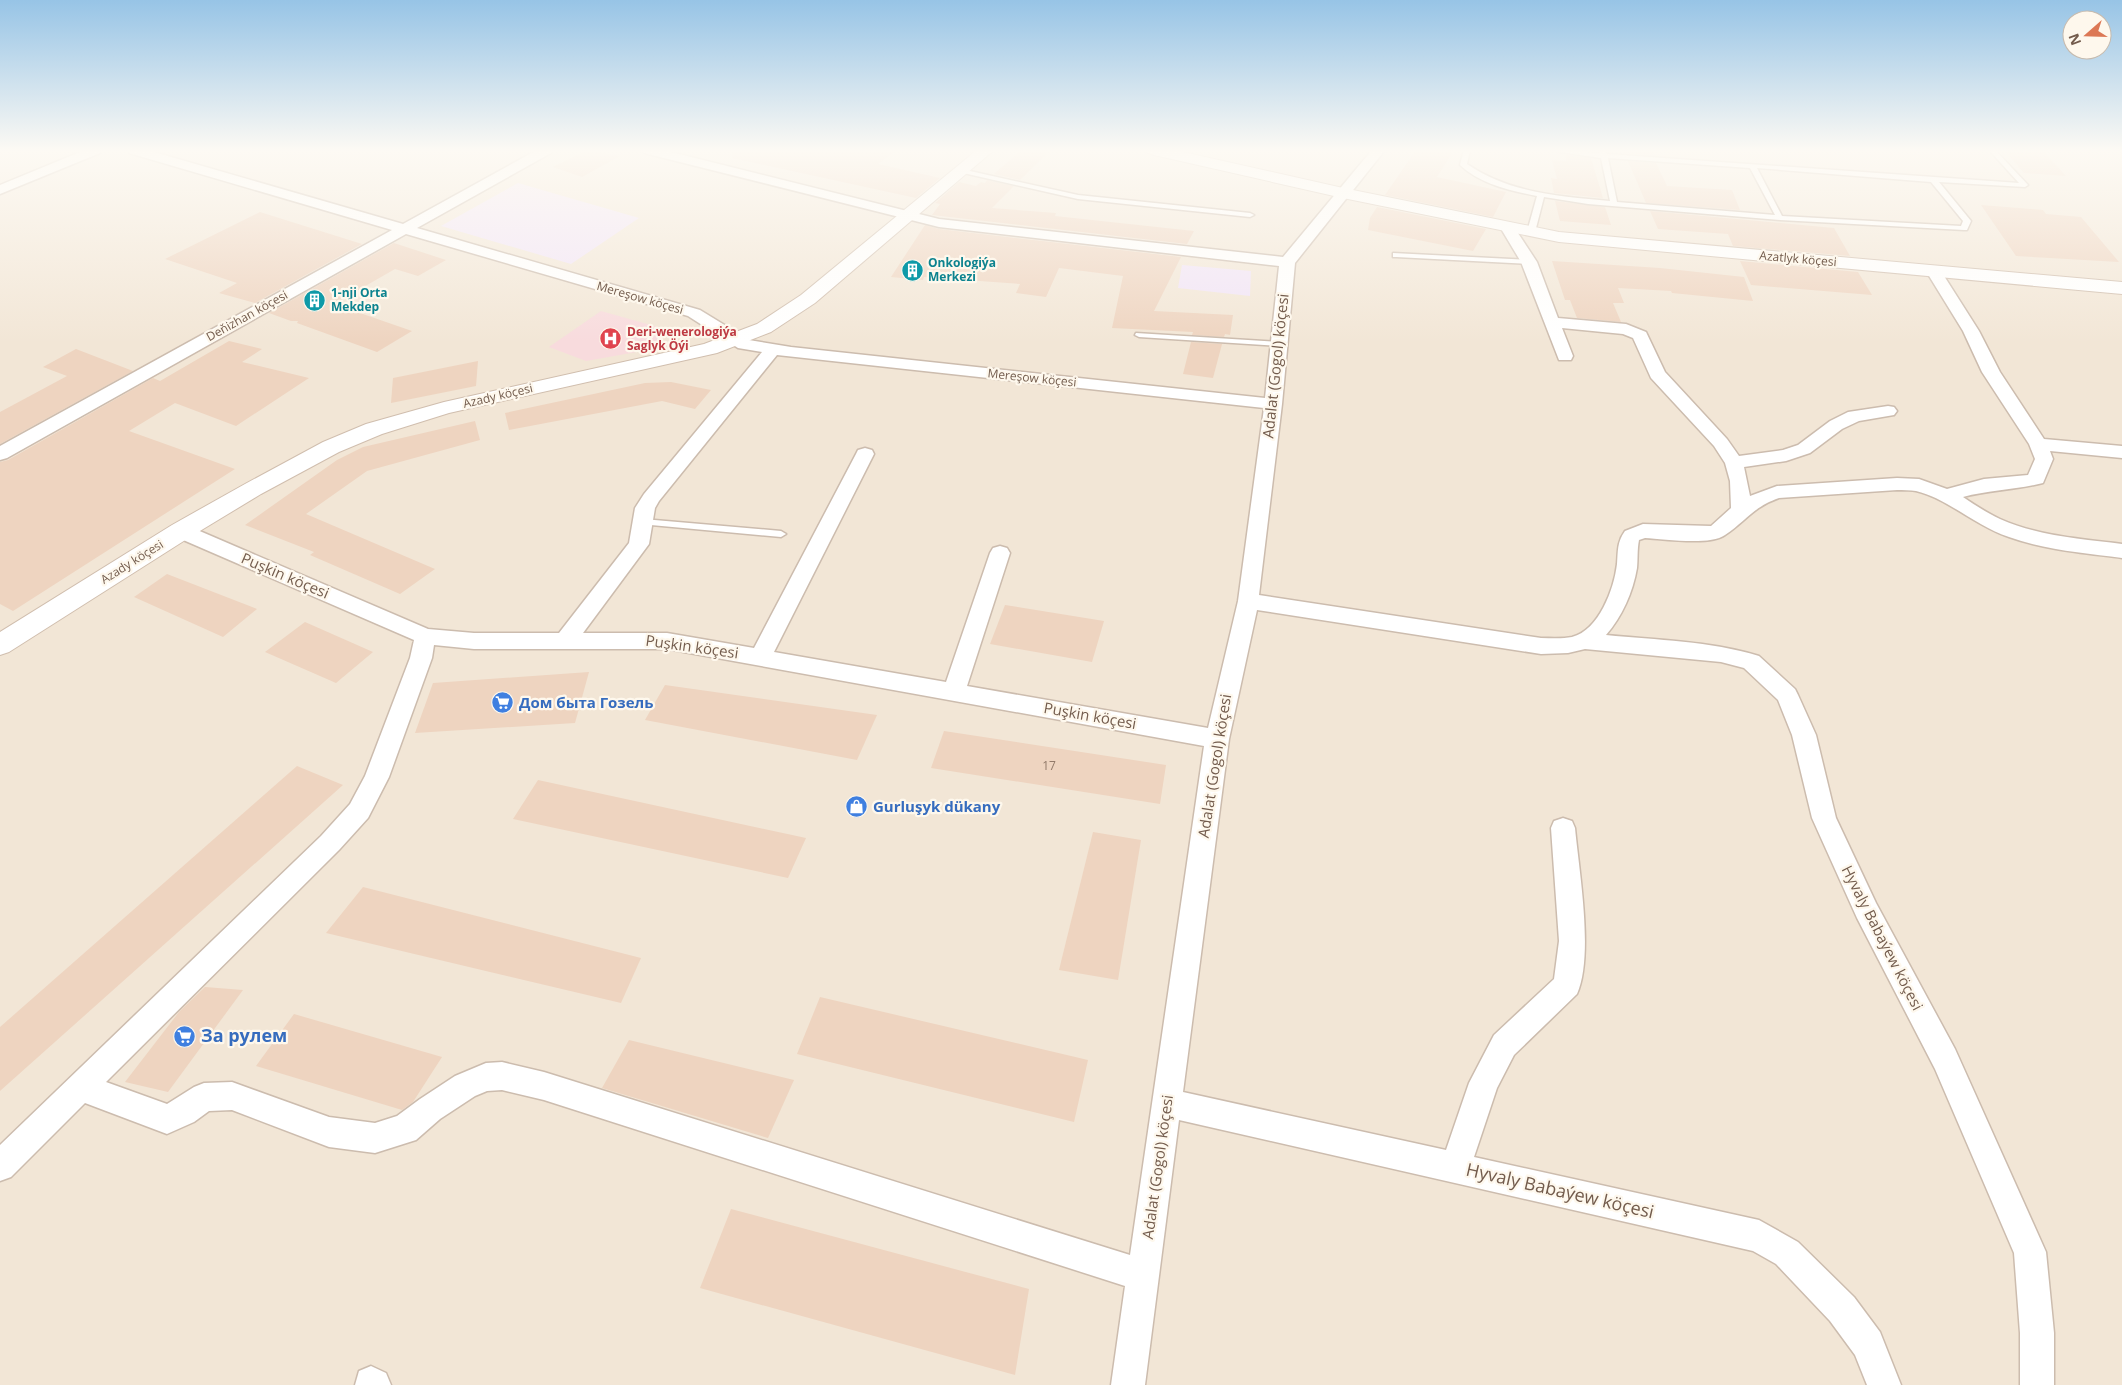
<svg xmlns="http://www.w3.org/2000/svg" width="2122" height="1385" font-family="'Open Sans',sans-serif">
	<rect width="100%" height="100%" fill="#fbf4e7"/>
	<rect fill="#f2e6d6" x="0" y="150" width="2122" height="1235"/>
	<g fill="#f1e4f7">
		<path d="M518,183L639,218L571,264L441,226Z"/>
		<path d="M1182,265L1251,271L1250,296L1178,288Z"/>
	</g>
	<path fill="#f8dbdd" d="M601,311L672,331L648,350L586,361L549,347Z"/>
	<g fill="#eed4c0">
		<path d="M587,150L620,156L582,177L553,167Z"/>
		<path d="M733,150H897L878,164L940,178L916,198L732,158Z"/>
		<path d="M1021,150H1051L1020,180L994,174Z"/>
		<path d="M1416,150H1454L1437,177L1506,192L1493,217L1385,195Z"/>
		<path d="M1622,150H1650L1653,155L1624,153Z"/>
		<path d="M2004,150H2042L2066,176L2024,173Z"/>
		<path d="M1566,155L1591,158L1603,198L1554,193L1551,178L1557,179L1552,160L1566,161Z"/>
		<path d="M1628,161L1656,163L1667,186L1732,190L1740,210L1646,203Z"/>
		<path d="M987,180L1014,186L992,208L1056,213L1055,216L1194,231L1187,244L932,215L940,204L935,203L959,182L976,186L981,182L985,183Z"/>
		<path d="M1555,201L1605,207L1611,225L1560,221Z"/>
		<path d="M1981,205L2043,210L2046,214L2081,217L2119,262L2016,256Z"/>
		<path d="M1377,207L1486,229L1473,251L1368,230L1370,218Z"/>
		<path d="M1650,211L1834,228L1850,256L1733,246L1728,234L1658,229Z"/>
		<path d="M260,212L362,244L255,303L219,293L237,283L165,259Z"/>
		<path d="M925,225L939,229L1181,257L1154,311L1233,315L1230,335L1225,334L1224,337L1192,335L1193,332L1112,328L1123,276L1059,268L1046,297L1016,293L1020,284L924,277L923,280L891,277Z"/>
		<path d="M394,243L446,260L418,276L395,269L334,304L412,331L377,352L297,323L298,321H291L269,313Z"/>
		<path d="M1552,261L1660,268L1744,277L1753,301L1672,293L1671,291L1618,288L1624,303H1613L1621,322L1577,318L1570,300H1565Z"/>
		<path d="M1740,261L1858,272L1872,295L1751,285Z"/>
		<path d="M229,341L262,349L242,362L309,378L236,426L175,403L129,431L235,469L13,611L0,604V462L8,460L153,378L160,381Z"/>
		<path d="M1191,342L1222,344L1213,378L1183,374Z"/>
		<path d="M76,349L133,371L0,444V412L67,376L43,367Z"/>
		<path d="M478,361L476,386L391,403L393,378Z"/>
		<path d="M671,382L711,390L695,409L662,401L509,430L505,413L645,383Z"/>
		<path d="M475,421L480,440L367,471L306,514L435,569L400,594L310,555L314,552L245,525L337,460L363,447Z"/>
		<path d="M167,574L257,609L223,637L134,597Z"/>
		<path d="M1005,605L1104,621L1092,662L990,644Z"/>
		<path d="M305,622L373,652L336,683L265,652Z"/>
		<path d="M589,672L575,723L415,733L433,683Z"/>
		<path d="M665,685L877,715L857,760L645,720Z"/>
		<path d="M944,731L1166,765L1160,804L931,768Z"/>
		<path d="M297,766L343,785L0,1091V1027Z"/>
		<path d="M538,780L806,838L788,878L513,819Z"/>
		<path d="M1093,832L1141,840L1118,980L1059,970Z"/>
		<path d="M363,887L641,958L621,1003L326,933Z"/>
		<path d="M205,987L243,990L168,1092L125,1082L179,1012Z"/>
		<path d="M820,997L1088,1060L1074,1122L797,1054Z"/>
		<path d="M294,1014L442,1057L413,1102L402,1110L256,1066Z"/>
		<path d="M629,1040L794,1080L768,1138L602,1088Z"/>
		<path d="M731,1209L1029,1289L1015,1375L700,1288Z"/>
	</g>
	<g fill="none" stroke-linecap="round" stroke-linejoin="round">
		<defs>
			<g id="lane">
				<path d="M1464,150H1470L1467,164C1509,193 1561,197 1610,201L1601,158L1560,152L1557,150L1600,153L1599,150H1605L1607,154L2019,183L1989,150H1995L2028,185L2025,187L1939,182L1971,221L1967,230H1964L1780,220L1588,204L1544,197L1535,232L1531,234L1527,232L1537,196C1511,191 1480,184 1460,165ZM1608,158L1750,168L1775,215L1617,202ZM1757,168L1931,182L1963,221L1961,226L1782,216Z"/>
				<path d="M961,169L1078,195L1250,213L1254,215L1250,217L1078,199L959,172L958,171Z"/>
				<path d="M1393,253L1529,260L1533,262L1529,264L1396,257H1393Z"/>
				<path d="M1136,333L1279,342L1283,344L1279,346L1139,337L1135,335Z"/>
				<path d="M643,519L781,531L786,534L781,537L640,524L638,522L640,520Z"/>
			</g>
			<g id="street">
				<path d="M85,150H102L100,153L0,194V185Z"/>
				<path d="M128,150H147L403,224L537,150H552L551,153L417,228L700,310L749,340L791,347L1265,398L1279,266L939,227L644,153L642,150H663L939,219L1283,257L1372,150H1385L1295,263L1282,404L1259,595L1541,638C1551,638 1562,639 1572,637C1599,630 1614,589 1617,564C1618,551 1617,542 1625,531L1643,524L1711,526L1731,508L1730,481L1725,463L1714,446L1651,378L1633,338L1623,334L1562,328L1573,356L1571,360H1559L1521,262L1500,227L1502,224H1512L1537,262L1558,318L1626,324L1646,332L1665,372L1727,439L1739,456L1783,450L1798,445L1830,421L1848,412L1888,406L1894,407L1897,411L1894,415L1859,421L1842,429L1810,453L1786,461L1744,467L1750,496L1777,486L1897,478L1919,479L1947,489L1984,479L2028,475L2035,459L2029,444L1982,372L1963,331L1926,271L1929,268H1939L1979,331L2000,372L2044,439L2122,446V458L2050,451L2053,459L2043,483C2016,490 1989,490 1963,497C1975,505 1987,513 2000,519C2038,536 2081,539 2122,544V558C2085,553 2045,550 2009,537C1977,527 1947,498 1916,491C1910,490 1903,490 1897,490L1779,498C1753,507 1746,521 1725,535C1710,546 1663,539 1645,538L1639,540C1637,550 1638,559 1637,568C1633,592 1622,617 1606,635C1657,640 1710,641 1759,656L1795,689L1798,695L1816,735L1836,818L1876,903L1955,1049L2046,1252L2054,1333V1385H2020V1333L2014,1253L1935,1069L1857,918L1812,818L1792,735L1778,700L1744,668L1721,662L1585,649L1568,653L1541,654L1257,610L1229,739L1183,1092L1446,1150L1469,1083L1494,1035L1554,979L1559,941L1551,828L1554,821L1563,818L1572,821L1575,828C1579,871 1594,956 1577,994L1514,1055L1497,1088L1474,1157L1759,1220L1798,1242L1854,1297L1880,1332L1901,1385H1867L1855,1355L1830,1321L1776,1264L1753,1251L1179,1120L1145,1385H1111L1125,1286L544,1100L502,1090L487,1091L475,1096L440,1119L416,1140L375,1153L329,1147L232,1110L209,1111L194,1122L167,1134L85,1103L11,1177L0,1181V1145L321,836L350,804L365,776L410,658L414,640L174,536L171,531L174,526L181,524L188,526L428,629L474,633H559L629,543L635,508L644,494L762,352L738,348L688,316L406,234L7,458L0,460V446L392,230L129,153ZM777,355L1264,408L1238,601L1208,728L967,686L1010,553L1007,548L1000,546L993,548L990,553L946,682L774,652L874,454L872,450L865,448L858,450L856,454L754,648L667,633H583L649,544L655,508L659,501ZM434,645L474,649H667L1204,746L1130,1255L544,1072L502,1062L486,1063L455,1076L420,1099L397,1116L375,1123L329,1117L232,1082L204,1083L194,1087L167,1104L106,1082L339,850L368,818L389,777L432,658Z"/>
				<path d="M371,1366L386,1373L391,1385H355L359,1371Z"/>
			</g>
			<g id="secondary">
				<path d="M977,150H994L815,303L771,332L717,353L449,413L382,434L339,452L261,494L190,537L9,652L0,655V632L172,525L245,484L323,442L366,424L444,402L704,344L757,324L801,295Z"/>
				<path d="M1146,150H1174L1343,188L1559,232L2122,282V294L1559,242L1343,198L1154,155L1148,153Z"/>
			</g>
		</defs>
		<use href="#lane" stroke="#ccbcae" stroke-width="3"/>
		<use href="#street" stroke="#ccbcae" stroke-width="3"/>
		<use href="#secondary" stroke="#d0beae" stroke-width="2"/>
		<use href="#lane" fill="#fff" fill-rule="evenodd"/>
		<use href="#street" fill="#fff" fill-rule="evenodd"/>
		<use href="#secondary" fill="#fff" fill-rule="evenodd"/>
	</g>
	<linearGradient id="sky" x2="0" y2="1"><stop stop-color="#97c4e6"/><stop offset="0.44" stop-color="#fdfaf4"/><stop offset="1" stop-color="#fdfaf4" stop-opacity="0"/></linearGradient>
	<rect width="2122" height="343" fill="url(#sky)"/>
	<defs>
		<symbol id="building-disc" viewBox="-11 -11 22 22"><circle r="9.5" fill="#0f9aa8" stroke="#fef8ed"/><path d="M-4-6H4V6H1V3H-1V6H-4ZM-2.5-4.3h1.7v1.8h-1.7ZM.8-4.3h1.7v1.8H.8ZM-2.5-1h1.7V.8h-1.7ZM.8-1h1.7V.8H.8Z" fill="#fff"/></symbol>
		<symbol id="hospital-disc" viewBox="-11 -11 22 22"><circle r="9.5" fill="#e0444e" stroke="#fef8ed"/><path d="M-5-5h3v3.5h4V-5h3V5h-3V1.5h-4V5h-3Z" fill="#fff"/></symbol>
		<symbol id="supermarket-disc" viewBox="-11 -11 22 22"><circle r="9.5" fill="#3f7fe0" stroke="#fef8ed"/><path d="M-6-5.5h2.5l.6 2H6L4.5 2H-2.5L-4.4-4H-6ZM-1.5 3.2a1.3 1.3 0 1 0 .1 0ZM3 3.2a1.3 1.3 0 1 0 .1 0Z" fill="#fff"/></symbol>
		<symbol id="shop-disc" viewBox="-11 -11 22 22"><circle r="9.5" fill="#3f7fe0" stroke="#fef8ed"/><path d="M-5-2.5h2.3a2.7 3.5 0 0 1 5.4 0H5L5.5 6h-11ZM-1.5-2.5h3a1.5 2.3 0 0 0-3 0Z" fill="#fff"/></symbol>
	</defs>
	<g fill-rule="evenodd">
		<use href="#building-disc" x="900" y="258" width="25" height="25"/>
		<use href="#building-disc" x="302" y="288" width="25" height="25"/>
		<use href="#hospital-disc" x="598" y="326" width="25" height="25"/>
		<use href="#supermarket-disc" x="490" y="690" width="25" height="25"/>
		<use href="#shop-disc" x="844" y="794" width="25" height="25"/>
		<use href="#supermarket-disc" x="172" y="1024" width="25" height="25"/>
	</g>
	<g text-anchor="middle" stroke-width="4.5" stroke-linejoin="round" paint-order="stroke">
		<g font-size="12" fill="#735c4d" stroke="#fef8ed">
			<text transform="translate(1798 259) rotate(5)" y="4">Azatlyk köçesi</text>
			<text transform="translate(640 298) rotate(16)" y="4">Mereşow köçesi</text>
			<text transform="translate(247 316) rotate(-29)" y="4">Deňizhan köçesi</text>
			<text transform="translate(1032 378) rotate(6)" y="4">Mereşow köçesi</text>
			<text transform="translate(498 396) rotate(-13)" y="4">Azady köçesi</text>
			<text transform="translate(132 562) rotate(-32)" y="4">Azady köçesi</text>
		</g>
		<g font-size="12" font-weight="bold" fill="#0d838f" stroke="#fef8ed" text-anchor="start">
			<text x="928" y="267">Onkologiýa<tspan x="928" dy="14">Merkezi</tspan></text>
			<text x="331" y="297">1-nji Orta<tspan x="331" dy="14">Mekdep</tspan></text>
		</g>
		<g font-size="12" font-weight="bold" fill="#be3a42" stroke="#fef8ed" text-anchor="start">
			<text x="627" y="336">Deri-wenerologiýa<tspan x="627" dy="14">Saglyk Öýi</tspan></text>
		</g>
		<g font-size="12" fill="#927a6a">
			<text x="1049" y="770">17</text>
		</g>
		<g font-size="15" fill="#735c4d" stroke="#fef8ed">
			<text transform="translate(1276 366) rotate(-84)" y="5">Adalat (Gogol) köçesi</text>
			<text transform="translate(285 576) rotate(23)" y="5">Puşkin köçesi</text>
			<text transform="translate(692 647) rotate(8)" y="5">Puşkin köçesi</text>
			<text transform="translate(1090 716) rotate(10)" y="5">Puşkin köçesi</text>
			<text transform="translate(1215 766) rotate(-81)" y="5">Adalat (Gogol) köçesi</text>
			<text transform="translate(1882 938) rotate(63)" y="5">Hyvaly Babaýew köçesi</text>
			<text transform="translate(1158 1167) rotate(-82)" y="5">Adalat (Gogol) köçesi</text>
		</g>
		<g font-size="15" font-weight="bold" fill="#366cbe" stroke="#fef8ed" text-anchor="start">
			<text x="519" y="708">Дом быта Гозель</text>
			<text x="873" y="812">Gurluşyk dükany</text>
		</g>
		<g font-size="18" font-weight="bold" fill="#366cbe" stroke="#fef8ed" text-anchor="start">
			<text x="201" y="1042">За рулем</text>
		</g>
		<g font-size="18" fill="#735c4d" stroke="#fef8ed">
			<text transform="translate(1560 1191) rotate(13)" y="6">Hyvaly Babaýew köçesi</text>
		</g>
	</g>
	<g transform="translate(2087 35) rotate(250)"><circle r="24" fill="#fef8ed" stroke="#c6baad"/>
	<path d="M0-4L9 19L0 12L-9 19Z" fill="#dc7855"/>
	<text y="-8" font-size="14" font-weight="bold" text-anchor="middle" fill="#735c4d">N</text>
	</g>
</svg>
